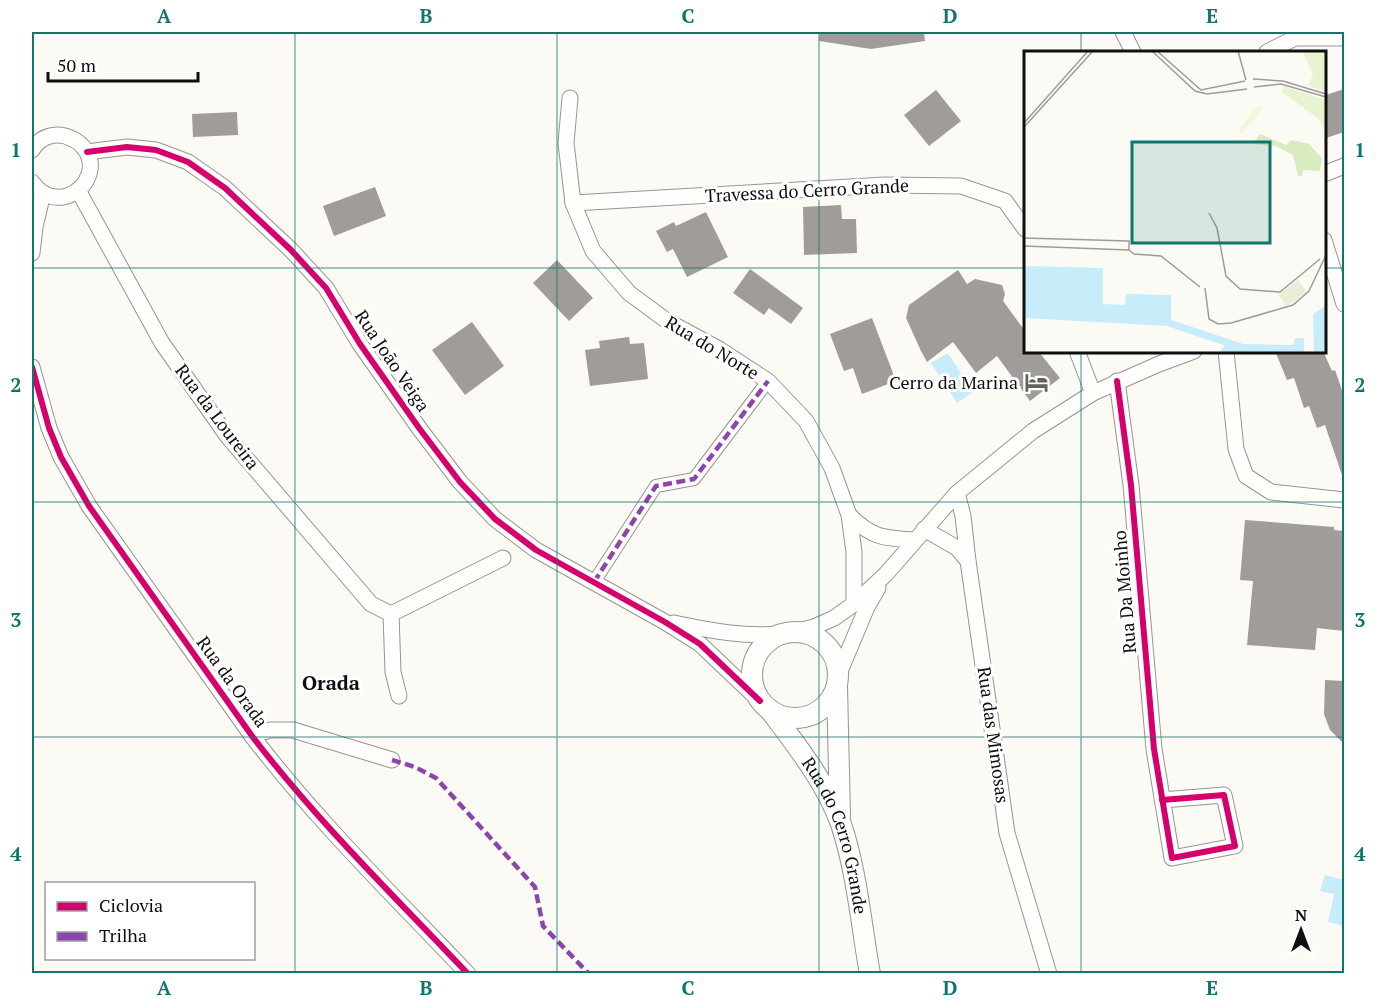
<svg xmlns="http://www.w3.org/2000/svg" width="1376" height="1005" font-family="'PT Serif',serif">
	<rect width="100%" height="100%" fill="#fcfaf4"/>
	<g fill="#c7ecfa">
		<path d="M948,353L973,392L957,403L931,363Z"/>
		<path d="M1325,875L1344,880V926L1328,922L1334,894L1320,891Z"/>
	</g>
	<g fill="#a09c99">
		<path d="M820,32H924L925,41L871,49L819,41Z"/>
		<path d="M1344,89V132L1323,139V96Z"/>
		<path d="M936,90L961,121L929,146L904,115Z"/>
		<path d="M237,112L238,135L193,137L192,114Z"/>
		<path d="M375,187L386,216L334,236L323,206Z"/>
		<path d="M841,205L842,219H856L857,253L804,255L803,207Z"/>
		<path d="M706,212L728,257L687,277L673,249L667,252L656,231L674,222L676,226Z"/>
		<path d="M557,260L593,298L569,321L533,283Z"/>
		<path d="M750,269L803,308L791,324L769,308L764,315L733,293Z"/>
		<path d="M958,270L967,284L975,279L1002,285L1005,294L1003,301L1025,331V351H1038L1060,378L1030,401L997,356L976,373L953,342L927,362L921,351L906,318L909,305Z"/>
		<path d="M872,318L896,381L862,394L853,368L844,371L830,334Z"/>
		<path d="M472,322L504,366L465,395L432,350Z"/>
		<path d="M629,337L630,344L644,343L648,379L590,386L585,350L600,348L599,341Z"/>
		<path d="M1275,351H1323L1332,371L1335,370L1344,396V474L1342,475L1325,425L1317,428L1309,406L1304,408L1294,378L1287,380Z"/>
		<path d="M1245,520L1334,527V530L1344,531V631L1317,628L1315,650L1247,645L1253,581L1240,580Z"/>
		<path d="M1325,680L1344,681V744L1330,730L1324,714Z"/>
	</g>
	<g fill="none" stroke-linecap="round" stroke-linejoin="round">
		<defs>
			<path id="pedestrian" d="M594,582L656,486L694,479L768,381"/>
			<g id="minor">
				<path d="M1123,32L1133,52"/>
				<path d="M1267,52L1295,38H1344"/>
				<path d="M570,98L566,143L573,203L593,251L629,293L667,321L719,349L768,381L806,421L832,468L849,515L854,552V604"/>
				<path d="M32,150C52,116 106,146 86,181C81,189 73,195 63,197C50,199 39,192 32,182"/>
				<path d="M87,152L127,147L156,150L188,162L225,188L291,250L326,288L360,344L419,428L460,482L495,519L536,550L665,622L700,644L760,701"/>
				<path d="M1324,174L1344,166"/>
				<path d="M78,190L162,343L228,437L371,604L391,614L503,558"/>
				<path d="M573,203L885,185L961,186L1005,201L1025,229"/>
				<path d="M1324,240L1344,304"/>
				<path d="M32,253L35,227L43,193"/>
				<path d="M1077,351L1093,393"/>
				<path d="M1226,351L1236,449L1246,476L1271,492L1344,500"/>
				<path d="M32,367L49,428L61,457L89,506L252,736C317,821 394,896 468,974"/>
				<path d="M1117,381L1131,485L1154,749L1172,858L1235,846L1224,795L1162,800"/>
				<path d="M957,493L963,516L968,561L1007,833L1049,974"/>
				<path d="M849,515C872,538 883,538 914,540"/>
				<path d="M924,529L957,548L968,561"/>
				<path d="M391,614L393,672L399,696"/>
				<path d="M674,623C712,631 743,637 781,634"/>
				<path d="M794,632L814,627L834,618L854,604L886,574L957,493L1033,431L1093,393L1159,364L1194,351"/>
				<path d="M838,676L867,607L878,588"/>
				<path d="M252,736L270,730H293L392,760"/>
			</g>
			<g id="tertiary">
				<circle cx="795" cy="675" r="43"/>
				<path d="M837,686L840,816"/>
				<path id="s1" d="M770,710C796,745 826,782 841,824C857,872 861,924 870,974"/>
			</g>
		</defs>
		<use href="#pedestrian" stroke="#969592" stroke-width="14"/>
		<use href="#minor" stroke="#969592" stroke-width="17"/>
		<use href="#tertiary" stroke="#969592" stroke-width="22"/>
		<use href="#pedestrian" stroke="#fffefd" stroke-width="12"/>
		<use href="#minor" stroke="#fffefd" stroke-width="15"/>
		<use href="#tertiary" stroke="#fffefd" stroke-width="20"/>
		<g stroke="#8e44ad" stroke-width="4.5" stroke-dasharray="9 4.5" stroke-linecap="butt">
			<path d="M594,582L656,486L694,479L768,381"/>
			<path d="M392,760L415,767L436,778L535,887L543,926L589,974"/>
		</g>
		<defs>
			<g id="cycleway">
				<path d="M87,152L127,147L156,150L188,162L225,188L291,250L326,288L360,344L419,428L460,482L495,519L536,550L665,622L700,644L760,701"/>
				<path d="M32,367L49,428L61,457L89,506L252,736C317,821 394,896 468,974"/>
				<path d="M1117,381L1131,485L1154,749L1172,858L1235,846L1224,795L1162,800"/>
			</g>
		</defs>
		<use href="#cycleway" stroke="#fff" stroke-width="10"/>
		<use href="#cycleway" stroke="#d6006c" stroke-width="6"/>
	</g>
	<path fill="none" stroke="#0f766e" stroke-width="1.5" stroke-opacity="0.55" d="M295,32V974M557,32V974M819,32V974M1081,32V52M32,268H1025M1324,268H1344M1081,351V974M32,502H1344M32,737H1344"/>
	<defs>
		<symbol id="hotel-bare" viewBox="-9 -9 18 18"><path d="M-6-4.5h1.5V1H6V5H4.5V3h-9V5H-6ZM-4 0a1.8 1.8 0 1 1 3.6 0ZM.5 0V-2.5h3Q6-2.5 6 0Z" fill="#62615f" stroke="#fff" stroke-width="2.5" paint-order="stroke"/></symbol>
	</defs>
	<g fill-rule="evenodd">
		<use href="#hotel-bare" x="1020" y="366" width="33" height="33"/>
	</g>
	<g text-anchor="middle" stroke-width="6" stroke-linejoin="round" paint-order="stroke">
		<g font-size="18" fill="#0f0f0f" stroke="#fff">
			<text transform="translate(807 191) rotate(-3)" y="6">Travessa do Cerro Grande</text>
			<text transform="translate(712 348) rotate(31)" y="6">Rua do Norte</text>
			<text transform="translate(392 361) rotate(56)" y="6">Rua João Veiga</text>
			<text transform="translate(217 417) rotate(53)" y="6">Rua da Loureira</text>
			<text transform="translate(1125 592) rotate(-95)" y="6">Rua Da Moinho</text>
			<text transform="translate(232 682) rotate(54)" y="6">Rua da Orada</text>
			<text transform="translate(993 735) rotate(82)" y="6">Rua das Mimosas</text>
			<text dy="6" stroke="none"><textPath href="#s1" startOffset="144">Rua do Cerro Grande</textPath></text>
		</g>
		<g font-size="18" fill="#0f0f0f" stroke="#fff" text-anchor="end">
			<text x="1018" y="389">Cerro da Marina</text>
		</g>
		<g font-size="20" font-weight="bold" fill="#0f0f0f" stroke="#fff">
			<text x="331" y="690">Orada</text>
		</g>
	</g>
	<g transform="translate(1024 51)">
		<rect width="302" height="302" fill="#fcfaf4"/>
		<path d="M278,0H301V40L284,35L289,23ZM260,35L301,49V80L295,68L258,41Z" fill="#e8f3d2"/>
		<path d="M236,83L262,94L267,89L285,93L298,107L296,120L279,119L278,125H274L269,104L252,95L229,93Z" fill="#d9ecbf"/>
		<path d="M274,229L283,241L263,255L254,244Z" fill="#eaeed6"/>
		<path d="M235,54L239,58L218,83L214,79Z" fill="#f2f7dc"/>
		<path d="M0,215L79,217V253L101,254L102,243L147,244V269L219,293L269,294L271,287H280V301H196L200,295L205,296L143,275L0,267ZM301,255V301H290L289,263Z" fill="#c7ecfa"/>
		<path fill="none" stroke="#9d9c98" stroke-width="1.5" d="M128,0L171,40L183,43L223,38M133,0L177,39L221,30M214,0L222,29M229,28L259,30L302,43M230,36L257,33L302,46M0,72L64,0M0,76L69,0M185,162L193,177L202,225L216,238L256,241L296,208M0,187L105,190V199M0,195L105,199M105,199L110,203L137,205L176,236M181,237L185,268L194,273L207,272L269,254L285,240L302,204"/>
		<path fill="#0f766e" fill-opacity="0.15" stroke="#0f766e" stroke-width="3" d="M108,91H246V192H108Z"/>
		<rect width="302" height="302" fill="none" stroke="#0f0f0f" stroke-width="3"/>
	</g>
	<rect width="1376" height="1005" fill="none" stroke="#ffffff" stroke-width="66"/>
	<rect x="45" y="882" width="210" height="78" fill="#ffffff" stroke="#9f9f9f" stroke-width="1.5"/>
	<rect x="57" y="902" width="30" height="9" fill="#d6006c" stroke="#9f9f9f" stroke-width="1.5"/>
	<text x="99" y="912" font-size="18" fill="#0f0f0f">Ciclovia</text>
	<rect x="57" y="932" width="30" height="9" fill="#8e44ad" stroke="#9f9f9f" stroke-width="1.5"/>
	<text x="99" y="942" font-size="18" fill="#0f0f0f">Trilha</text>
	<g transform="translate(1301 930)" stroke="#ffffff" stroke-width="4.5" paint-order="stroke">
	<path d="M0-4.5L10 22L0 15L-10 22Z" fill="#0f0f0f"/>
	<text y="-9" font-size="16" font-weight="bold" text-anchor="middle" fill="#0f0f0f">N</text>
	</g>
	<path d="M48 72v9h150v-9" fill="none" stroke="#0f0f0f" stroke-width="3"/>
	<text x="57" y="72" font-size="18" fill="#0f0f0f" stroke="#ffffff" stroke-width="4.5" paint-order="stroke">50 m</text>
	<rect x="33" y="33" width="1310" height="939" fill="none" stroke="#0f766e" stroke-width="2"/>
	<g font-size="20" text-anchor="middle" font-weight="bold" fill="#0f766e">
		<text x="164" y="23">A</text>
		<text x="426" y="23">B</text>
		<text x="688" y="23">C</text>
		<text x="950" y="23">D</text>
		<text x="1212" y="23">E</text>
		<text x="16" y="157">1</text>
		<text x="1360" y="157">1</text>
		<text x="16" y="392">2</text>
		<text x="1360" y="392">2</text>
		<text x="16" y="627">3</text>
		<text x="1360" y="627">3</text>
		<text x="16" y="861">4</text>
		<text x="1360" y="861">4</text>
		<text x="164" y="995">A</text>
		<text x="426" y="995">B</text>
		<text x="688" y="995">C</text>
		<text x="950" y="995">D</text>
		<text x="1212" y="995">E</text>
	</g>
</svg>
